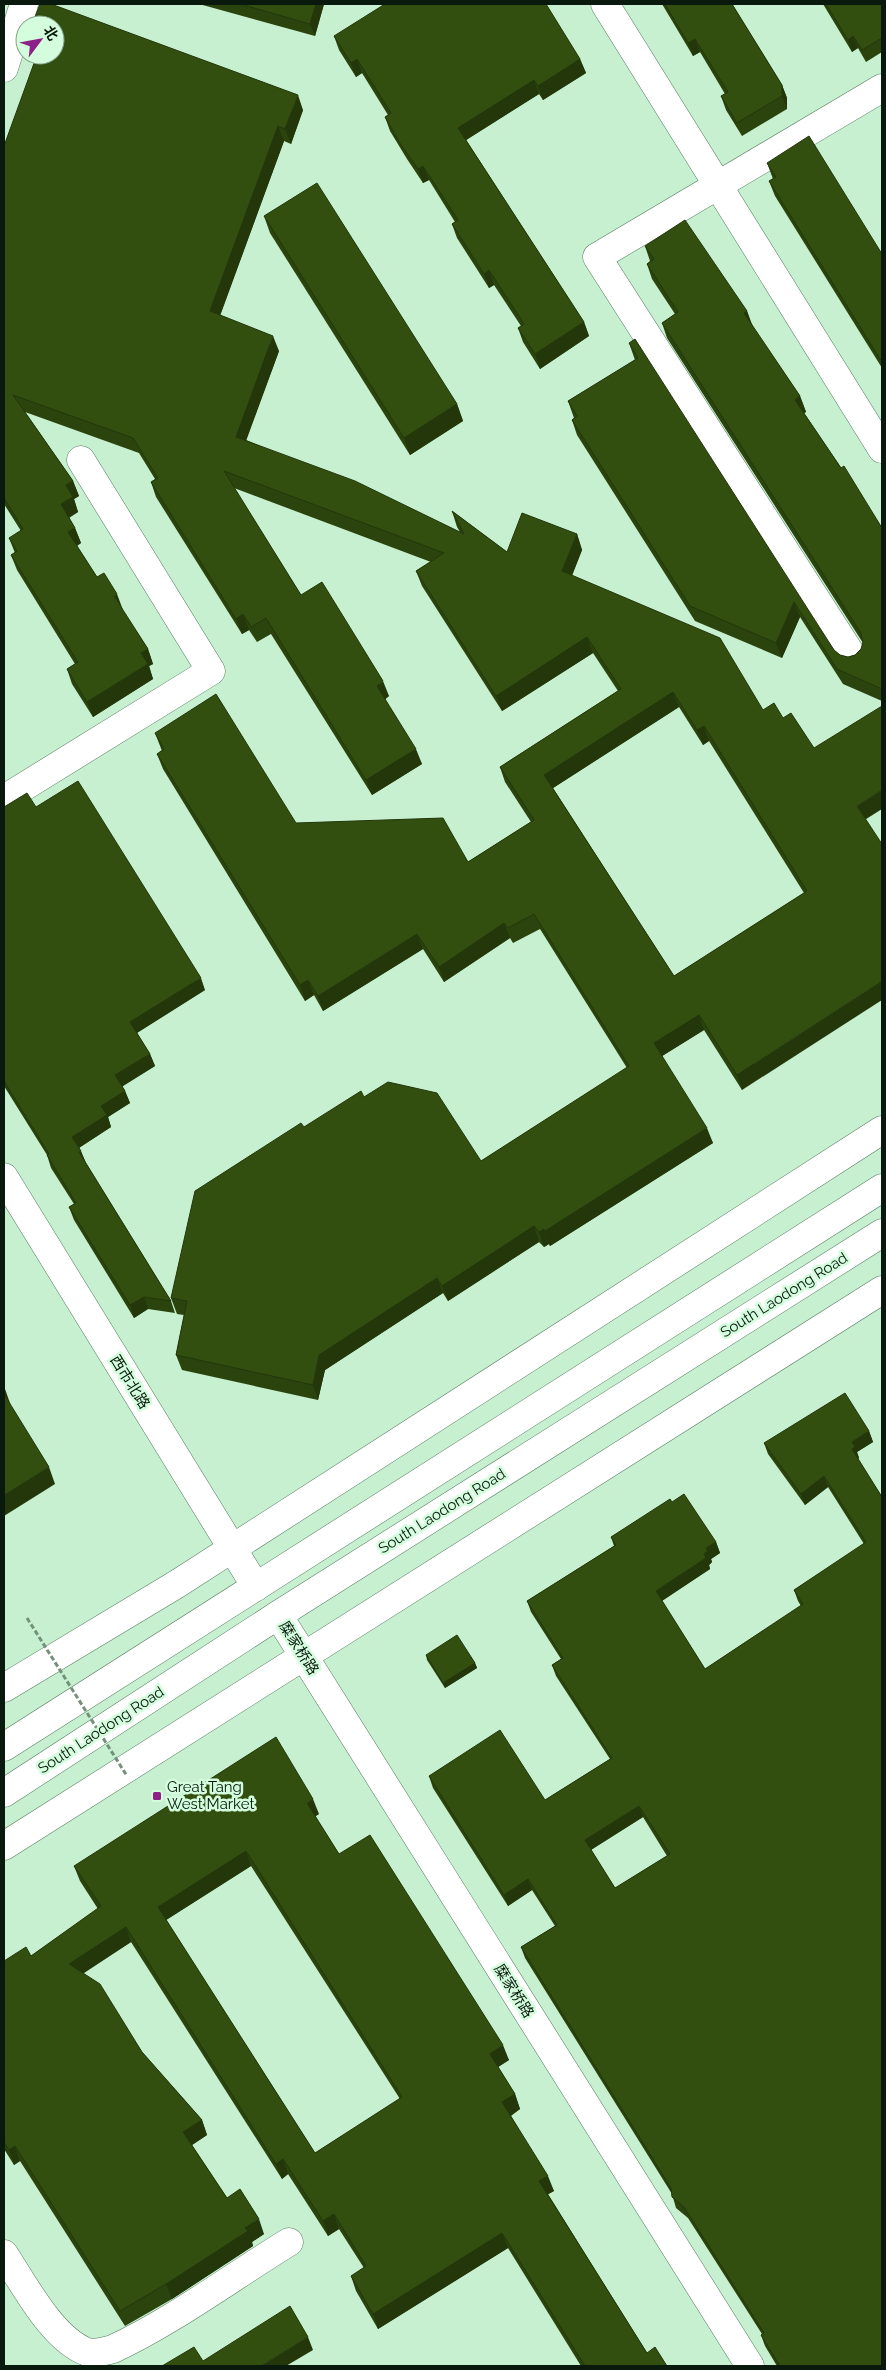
<svg xmlns="http://www.w3.org/2000/svg" width="886" height="2370" font-family="Raleway,'Noto Sans SC',sans-serif">
	<rect width="100%" height="100%" fill="#c6f0cf"/>
	<g fill="none" stroke-linecap="round" stroke-linejoin="round">
		<defs>
			<g id="street">
				<path d="M605,4L882,449"/>
				<path d="M4,68L24,4"/>
				<path d="M853,657L597,257L882,88"/>
				<path d="M4,799L211,671L81,460"/>
				<path d="M278,1615L750,2366"/>
				<path d="M4,1688L177,1584L882,1130"/>
				<path d="M4,1846L882,1290"/>
				<path d="M4,2254C24,2284 52,2339 87,2352C93,2354 107,2351 113,2349C173,2321 232,2277 289,2242"/>
			</g>
			<g id="secondary">
				<path d="M4,1177L256,1587"/>
				<path d="M4,1747L882,1188"/>
				<path d="M4,1793L278,1615L882,1233"/>
			</g>
		</defs>
		<use href="#street" stroke="#587e61" stroke-width="29"/>
		<use href="#secondary" stroke="#587e61" stroke-width="29"/>
		<use href="#street" stroke="#fff" stroke-width="28"/>
		<use href="#secondary" stroke="#fff" stroke-width="28"/>
		<path stroke="#74927b" stroke-width="3" stroke-dasharray="5 2.5" stroke-linecap="butt" d="M27,1618L127,1776"/>
	</g>
	<g fill="#2b440e" fill-rule="evenodd">
		<path d="M199,4H324L315,36Z"/>
		<path d="M662,4H732L782,85L787,98V109L742,136L726,110L721,96L725,94L700,52L693,56Z"/>
		<path d="M823,4H882V52L866,62L858,48L852,52Z"/>
		<path d="M334,36L580,59L586,73L543,100L539,94L466,140L584,322L589,336L540,369L523,342L518,328L521,326L494,285L489,288L457,238L452,224L455,222L429,180L423,183L407,159L390,131L385,117L388,115L362,73L356,77L339,50Z"/>
		<path d="M303,110L291,144L284,141L220,315L279,351L246,440L460,532L457,527L452,511L507,552L577,534L582,550L572,576L763,710L783,718L814,748L866,819L742,1090L704,1030L662,1056L713,1143L550,1246L549,1244L544,1247L539,1242L448,1301L443,1293L325,1370L318,1400L182,1370L176,1355L184,1315L177,1314L171,1298L304,1127L364,1097L481,1161L627,1068L540,929L513,943L510,938L444,982L423,949L323,1011L314,995L305,1001L163,769L157,754L162,751L155,733L296,823L468,862L531,822L505,782L500,767L618,691L593,653L502,711L422,586L416,571L431,562L234,488L301,595L389,696L385,699L422,764L372,795L271,634L257,642L249,630L242,634L156,497L151,482L155,479L139,453L25,412L73,481L79,496L74,499L78,512L69,518L75,528L81,543L77,546L97,577L122,609L148,649L153,664L149,666L153,679L93,717L72,684L67,669L75,664L17,570L11,555L15,553L9,538L21,531L4,504V146ZM679,707L703,745L709,741L804,893L674,976L553,788Z"/>
		<path d="M767,163L882,254V368L775,196L769,181L773,179Z"/>
		<path d="M264,216L457,404L463,421L410,455L270,233Z"/>
		<path d="M645,246L747,311L752,326L800,396L806,412L804,413L882,528V701L843,684L800,617L782,658L695,621L577,435L572,420L574,418L568,401L635,360L629,343L834,650L840,655L848,657L855,655L861,649L863,643L667,338L662,323L675,314L652,279L647,264L650,261Z"/>
		<path d="M4,807H36L205,990L137,1033L150,1054L155,1066L122,1086L125,1091L130,1103L108,1117L111,1127L79,1148L86,1163L171,1301L175,1313L148,1309L134,1318L74,1220L69,1207L74,1204L51,1168L47,1155L4,1086Z"/>
		<path d="M869,1431L873,1442L857,1452L859,1458L858,1459L882,1497V2366H777L765,2346L761,2335L762,2334L688,2218L676,2208L672,2194L525,1958L521,1947L555,1926L532,1890L508,1906L433,1788L429,1776L545,1800L610,1759L556,1676L552,1665L561,1659L531,1612L527,1601L614,1546L611,1537L672,1502L716,1542L720,1553L711,1559L712,1562L709,1565L710,1569L662,1601L705,1669L801,1606L798,1601L794,1590L864,1544L828,1487L805,1505L768,1454L764,1443ZM643,1817L667,1856L615,1888L591,1850Z"/>
		<path d="M426,1655L475,1663L477,1668L445,1688L427,1660Z"/>
		<path d="M319,1814L315,1816L339,1854L509,2060L498,2067L515,2094L520,2109L511,2116L554,2191L548,2194L647,2353L667,2366H581L508,2248L378,2329L356,2291L351,2276L364,2268L339,2229L328,2236L288,2174L282,2179L131,1942L83,1973L142,2052L202,2120L207,2135L192,2145L227,2198L264,2234L252,2242L253,2246L172,2299L125,2326L20,2161L14,2165L4,2149V1961L31,1956L98,1909L80,1881L74,1866ZM251,1866L400,2099L315,2153L166,1920Z"/>
	</g>
	<g fill="#23370b">
		<path d="M316,4H324L315,36L310,24Z"/>
		<path d="M853,36L858,48L852,52L848,40Z"/>
		<path d="M695,39L700,52L693,56L688,43Z"/>
		<path d="M357,59L362,73L356,77L351,63Z"/>
		<path d="M580,59L586,73L543,100L538,86Z"/>
		<path d="M534,80L539,94L463,142L458,128Z"/>
		<path d="M782,85L787,98V109L782,96Z"/>
		<path d="M298,95L303,110L291,144L285,129Z"/>
		<path d="M278,126L284,141L216,327L210,311Z"/>
		<path d="M423,166L429,180L423,183L418,169Z"/>
		<path d="M489,270L494,285L489,288L484,274Z"/>
		<path d="M747,311L753,327L744,313Z"/>
		<path d="M584,322L589,336L540,369L535,354Z"/>
		<path d="M273,336L279,351L242,452L236,437Z"/>
		<path d="M800,396L806,412L800,415L795,400Z"/>
		<path d="M457,404L463,421L410,455L404,438Z"/>
		<path d="M73,481L79,496L74,499L78,512L66,519L61,504L66,485Z"/>
		<path d="M75,528L81,543L74,547L68,532Z"/>
		<path d="M577,534L582,550L567,587L562,571Z"/>
		<path d="M117,594L123,610L114,596Z"/>
		<path d="M794,602L800,617L782,658L776,643Z"/>
		<path d="M243,614L249,630L242,634L236,619Z"/>
		<path d="M587,637L593,653L502,711L496,696Z"/>
		<path d="M148,649L153,664L149,666L153,679L93,717L87,702L141,653Z"/>
		<path d="M383,681L389,696L383,701L377,686Z"/>
		<path d="M673,692L679,707L550,790L544,775Z"/>
		<path d="M704,726L709,741L703,745L697,730Z"/>
		<path d="M416,749L422,764L372,795L366,780Z"/>
		<path d="M882,790V809L863,821L857,806Z"/>
		<path d="M504,923L510,938L444,982L439,967Z"/>
		<path d="M417,934L423,949L323,1011L318,996Z"/>
		<path d="M201,978L205,990L135,1034L130,1022Z"/>
		<path d="M308,980L314,995L305,1001L300,985Z"/>
		<path d="M882,981V1000L742,1090L737,1075Z"/>
		<path d="M699,1015L704,1030L659,1058L654,1043Z"/>
		<path d="M150,1054L155,1066L120,1088L115,1075Z"/>
		<path d="M125,1091L130,1103L108,1117L111,1127L77,1149L72,1137L101,1106Z"/>
		<path d="M707,1128L713,1143L550,1246L545,1231Z"/>
		<path d="M81,1151L86,1163L79,1152Z"/>
		<path d="M534,1226L539,1242L448,1301L442,1286Z"/>
		<path d="M544,1229L549,1244L544,1247L539,1232Z"/>
		<path d="M437,1278L443,1293L325,1370L318,1400L313,1385L319,1355Z"/>
		<path d="M144,1297L148,1309L134,1318L130,1305Z"/>
		<path d="M4,1389H5L11,1406L4,1396Z"/>
		<path d="M869,1431L873,1442L857,1452L859,1458L856,1460L852,1449V1442Z"/>
		<path d="M49,1467L55,1484L4,1516V1495Z"/>
		<path d="M824,1476L828,1487L805,1505L801,1494Z"/>
		<path d="M716,1542L720,1553L711,1559L712,1562L709,1565L710,1569L660,1602L656,1591L704,1554L706,1548Z"/>
		<path d="M475,1663L477,1668L445,1688L443,1683Z"/>
		<path d="M313,1799L319,1814L313,1818L307,1803Z"/>
		<path d="M639,1806L643,1817L589,1851L585,1840Z"/>
		<path d="M246,1851L251,1866L163,1922L158,1907Z"/>
		<path d="M528,1879L532,1890L508,1906L504,1895Z"/>
		<path d="M126,1927L131,1942L75,1979L69,1964Z"/>
		<path d="M503,2045L509,2060L495,2069L490,2054Z"/>
		<path d="M515,2094L520,2109L508,2117L502,2102Z"/>
		<path d="M202,2120L207,2135L189,2147L183,2132Z"/>
		<path d="M15,2146L20,2161L14,2165L9,2150Z"/>
		<path d="M283,2159L288,2174L282,2179L276,2164Z"/>
		<path d="M548,2176L554,2191L545,2196L539,2181Z"/>
		<path d="M334,2214L339,2229L328,2236L323,2221Z"/>
		<path d="M259,2219L264,2234L252,2242L253,2246L172,2299L166,2284L245,2228Z"/>
		<path d="M502,2233L508,2248L378,2329L373,2314Z"/>
		<path d="M308,2337L313,2350L286,2366H261Z"/>
	</g>
	<g fill="#324f10" stroke="#23370b" fill-rule="evenodd">
		<path d="M40,4H51L298,95L285,129L278,126L210,311L273,336L236,437L355,481L464,534L452,511L507,552L522,513L577,534L562,571L720,638L763,710L774,703L783,718L791,713L814,748L882,706V790L857,806L882,844V981L737,1075L699,1015L654,1043L707,1128L545,1231L544,1229L539,1232L534,1226L442,1286L437,1278L319,1355L313,1385L176,1355L187,1301L171,1298L195,1191L301,1123L304,1127L361,1091L364,1097L388,1082L437,1093L481,1161L629,1066L534,914L508,928L504,923L439,967L417,934L318,996L308,980L300,985L157,754L164,749L155,733L216,694L296,823L443,818L468,862L534,820L500,767L621,689L587,637L496,696L416,571L444,553L224,471L301,595L322,582L383,681L377,686L416,749L366,780L266,618L251,627L243,614L236,619L151,482L158,478L133,438L13,395L73,481L66,485L73,497L61,504L75,528L68,532L97,577L104,573L117,594L114,596L148,649L141,653L148,664L87,702L67,669L78,662L11,555L17,551L9,538L23,529L4,498V146L37,55H55V25H32ZM673,692L697,730L704,726L807,891L674,976L544,775Z"/>
		<path d="M240,4H316L310,24Z"/>
		<path d="M385,4H546L580,59L538,86L534,80L458,128L584,322L535,354L518,328L524,324L489,270L484,274L452,224L458,220L423,166L418,169L401,145L385,117L391,113L357,59L351,63L334,36Z"/>
		<path d="M665,4H732L782,85V96L737,123L721,96L728,92L695,39L688,43Z"/>
		<path d="M826,4H882V38L862,50L853,36L848,40Z"/>
		<path d="M809,136L882,254V362L769,181L776,177L767,163Z"/>
		<path d="M317,183L457,404L404,438L264,216Z"/>
		<path d="M685,220L747,311L744,313L800,396L795,400L841,468L844,466L882,528V689L837,669L794,602L776,643L690,606L572,420L577,416L568,401L638,358L629,343L635,339L834,650L840,655L848,657L855,655L861,649L863,642L861,633L662,323L678,312L647,264L654,259L645,246Z"/>
		<path d="M78,781L201,978L130,1022L150,1054L115,1075L125,1091L101,1106L107,1115L72,1137L81,1151L79,1152L171,1301L144,1297L130,1305L69,1207L76,1203L47,1155L49,1154L4,1081V807L27,793L36,807Z"/>
		<path d="M845,1393L869,1431L852,1442L855,1447L852,1449L882,1497V2366H780L761,2335L764,2333L684,2207L672,2197L671,2188L521,1947L557,1925L528,1879L504,1895L429,1776L500,1730L545,1800L612,1758L552,1665L563,1658L527,1601L616,1545L611,1537L670,1499L672,1502L684,1494L716,1542L706,1548L708,1551L704,1554L706,1558L656,1591L705,1669L803,1604L794,1590L866,1542L824,1476L801,1494L764,1443ZM639,1806L670,1854L615,1888L585,1840Z"/>
		<path d="M4,1394L49,1467L4,1495Z"/>
		<path d="M457,1635L475,1663L443,1683L426,1655Z"/>
		<path d="M276,1737L313,1799L307,1803L339,1854L370,1835L503,2045L490,2054L515,2094L502,2102L548,2176L539,2181L647,2353L655,2347L667,2366H585L502,2233L373,2314L351,2276L366,2266L334,2214L323,2221L283,2159L276,2164L126,1927L69,1964L100,1984L142,2052L202,2120L183,2132L227,2198L240,2189L259,2219L245,2228L248,2231L166,2284L120,2311L15,2146L9,2150L4,2142V1961L26,1947L31,1956L101,1906L74,1866ZM246,1851L402,2097L315,2153L158,1907Z"/>
		<path d="M290,2306L308,2337L261,2366H162L194,2347L203,2361Z"/>
	</g>
	<rect fill="#8d2286" stroke="#d3fddc" stroke-width="2" x="152" y="1791" width="10" height="10" rx="2.5"/>
	<g text-anchor="middle" stroke-width="5" stroke-linejoin="round" paint-order="stroke">
		<g font-size="15" fill="#0a190e" stroke="#d3fddc">
			<text transform="translate(784 1295) rotate(-32)" y="5">South Laodong Road</text>
			<text transform="translate(130 1382) rotate(58)" y="5">西市北路</text>
			<text transform="translate(442 1511) rotate(-32)" y="5">South Laodong Road</text>
			<text transform="translate(299 1648) rotate(58)" y="5">糜家桥路</text>
			<text transform="translate(101 1730) rotate(-33)" y="5">South Laodong Road</text>
			<text transform="translate(514 1991) rotate(58)" y="5">糜家桥路</text>
		</g>
		<g font-size="15" fill="#0a190e" stroke="#d3fddc" text-anchor="start">
			<text x="167" y="1792">Great Tang<tspan x="167" dy="17">West Market</tspan></text>
		</g>
	</g>
	<rect width="886" height="2370" fill="none" stroke="#0a190e" stroke-width="10"/>
	<g transform="translate(40 40) rotate(58)"><circle r="24" fill="#d3fddc" stroke="#83a28a"/>
	<path d="M0-4L9 19L0 12L-9 19Z" fill="#8d2286"/>
	<text y="-8" font-size="14" font-weight="bold" text-anchor="middle" fill="#0a190e">北</text>
	</g>
</svg>
